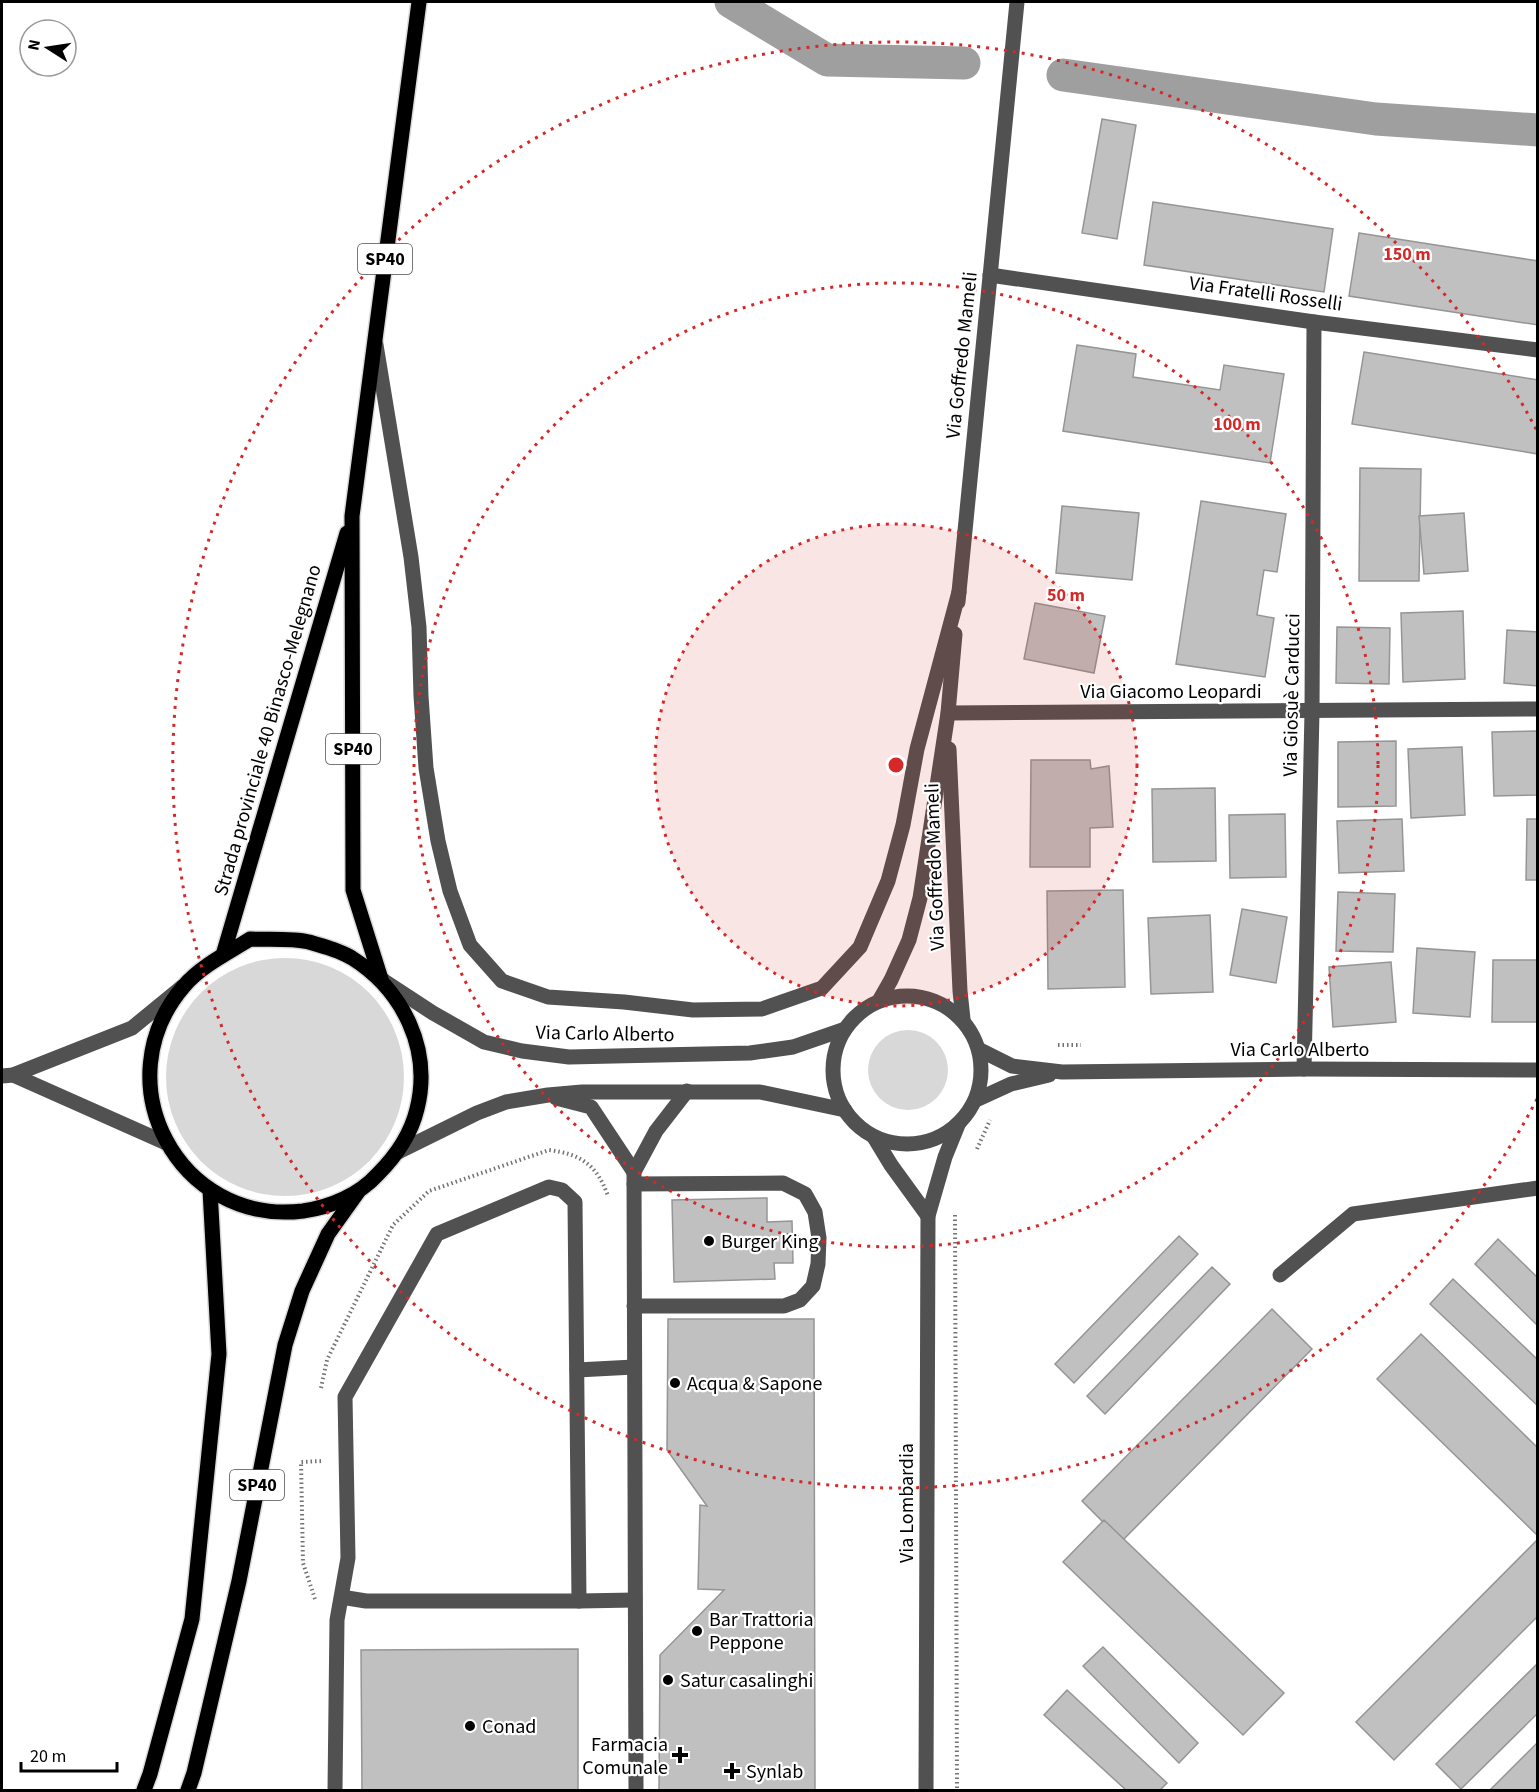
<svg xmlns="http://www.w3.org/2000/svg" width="1539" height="1792" font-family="'Source Sans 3',sans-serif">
	<rect width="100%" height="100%" fill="#fff"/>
	<g fill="#d8d8d8">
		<circle cx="285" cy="1077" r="119"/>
		<circle cx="908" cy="1070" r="40"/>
	</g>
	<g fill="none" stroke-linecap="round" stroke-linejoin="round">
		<g stroke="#9f9f9f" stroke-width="33">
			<path d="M731,2L827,60L964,63"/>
			<path d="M1063,75L1376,119L1538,130"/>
		</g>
	</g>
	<g fill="#c0c0c0" stroke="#959595" stroke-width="1.5">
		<path d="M1102,119L1136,125L1117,239L1082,233Z"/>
		<path d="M1153,202L1333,229L1324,292L1144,265Z"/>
		<path d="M1359,233L1538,261V325L1349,296Z"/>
		<path d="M1077,345L1136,354L1133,377L1220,390L1224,365L1284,374L1270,463L1063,431Z"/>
		<path d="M1364,352L1538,380V454L1352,424Z"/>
		<path d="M1360,468L1421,469L1419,581H1359Z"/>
		<path d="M1201,501L1286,514L1277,572L1264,570L1257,615L1274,618L1265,677L1176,664Z"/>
		<path d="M1062,506L1139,513L1132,580L1056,573Z"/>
		<path d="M1464,513L1468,571L1424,574L1419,516Z"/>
		<path d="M1035,603L1105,616L1094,673L1024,659Z"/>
		<path d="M1463,611L1465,679L1403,682L1401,613Z"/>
		<path d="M1337,627L1390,628L1389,684L1336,683Z"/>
		<path d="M1507,630L1538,632V686L1504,683Z"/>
		<path d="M1538,731V795L1494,796L1492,732Z"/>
		<path d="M1396,741V806L1338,807V742Z"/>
		<path d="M1462,747L1465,815L1411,818L1408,749Z"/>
		<path d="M1031,760H1090L1091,769L1109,766L1113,827L1090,828V867H1030Z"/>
		<path d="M1215,788L1216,861L1153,862L1152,789Z"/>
		<path d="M1285,814L1286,877L1230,878L1229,815Z"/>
		<path d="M1402,819L1404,871L1339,873L1337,821Z"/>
		<path d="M1527,819H1538V880H1526Z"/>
		<path d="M1123,890L1125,987L1048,989L1047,891Z"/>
		<path d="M1338,892L1395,894L1393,952L1336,951Z"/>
		<path d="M1242,909L1287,917L1276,983L1230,975Z"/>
		<path d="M1210,915L1213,992L1151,994L1148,918Z"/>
		<path d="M1417,948L1475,952L1470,1017L1413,1013Z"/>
		<path d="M1493,960H1538V1022H1492Z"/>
		<path d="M1391,962L1396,1022L1333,1027L1329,967Z"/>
		<path d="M767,1198V1222L792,1221L793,1263H774L775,1279L674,1282L672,1200Z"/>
		<path d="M1179,1236L1198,1254L1074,1383L1055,1364Z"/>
		<path d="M1498,1239L1538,1278V1326L1475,1264Z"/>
		<path d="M1212,1267L1230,1284L1105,1414L1087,1396Z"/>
		<path d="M1453,1279L1538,1360V1406L1430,1304Z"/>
		<path d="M1272,1309L1312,1349L1122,1541L1082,1501Z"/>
		<path d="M668,1319H814L815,1790H659L660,1655L724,1590L698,1589L700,1505L707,1506L667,1450Z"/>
		<path d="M1421,1334L1538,1448L1537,1535L1377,1379Z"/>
		<path d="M1104,1520L1284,1693L1243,1735L1063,1562Z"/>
		<path d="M1538,1539V1616L1394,1760L1356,1722Z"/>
		<path d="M1103,1647L1198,1743L1179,1763L1083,1666Z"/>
		<path d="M578,1649V1790H362L361,1650Z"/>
		<path d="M1538,1663V1713L1461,1789L1436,1764Z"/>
		<path d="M1067,1690L1167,1783L1160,1790H1126L1044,1715Z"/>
		<path d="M1538,1742V1790H1490Z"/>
	</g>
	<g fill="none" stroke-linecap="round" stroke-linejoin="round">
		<defs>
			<g id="major">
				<path d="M250,939C269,940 291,938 309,942C322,946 340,950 352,958C403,990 432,1049 417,1109C411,1134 396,1156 378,1174C359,1195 331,1207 303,1211C178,1226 102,1081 184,986C201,966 228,953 250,939Z"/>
				<path d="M223,955L347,533"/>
				<path d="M381,979L353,890L352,516L419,2"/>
				<path d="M144,1790L150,1774L192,1619L219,1354L210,1190"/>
				<path d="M188,1790L194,1773L239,1581L285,1345L302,1291L328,1234L358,1192"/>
			</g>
		</defs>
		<use href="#major" stroke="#dbdbdb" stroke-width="18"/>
		<g stroke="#737373" stroke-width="4" stroke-dasharray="1.5 3" stroke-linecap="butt">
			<path d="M1058,1045H1081"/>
			<path d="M977,1149L990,1120"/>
			<path d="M955,1215L957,1790"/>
			<path d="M321,1388L327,1360L393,1225L429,1191L549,1150C581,1154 597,1165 608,1196"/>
			<path d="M315,1599L303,1563L301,1462L323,1461"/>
		</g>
		<g stroke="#515151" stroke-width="15">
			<path d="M990,275L1314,322L1538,350"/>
			<path d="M376,345L411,557L419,627L421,696L426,768L438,841L450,891L470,945L502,981L548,997L624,1002L693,1010L762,1009L822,988L860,947L888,881L903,825L917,749L959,592"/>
			<path d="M958,602L1017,2"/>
			<path d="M948,713L1538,709"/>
			<path d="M949,749L960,991L963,1019"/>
			<path d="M381,979L433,1013L484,1042L522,1051L569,1057L750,1053L793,1047L845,1029"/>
			<circle cx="907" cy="1070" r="74"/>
			<path d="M879,1001L891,980L909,940L920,898L948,713L955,634"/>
			<path d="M980,1050L1012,1066L1062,1072L1304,1069L1538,1070"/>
			<path d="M1304,1069L1312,712L1314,322"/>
			<path d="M13,1075L166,1143"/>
			<path d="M2,1076L13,1075L132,1028L182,987"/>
			<path d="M556,1098L591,1107L634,1172"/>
			<path d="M976,1100L1011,1084L1049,1075"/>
			<path d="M874,1137L891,1165L928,1216"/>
			<path d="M398,1152L477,1113L506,1102L548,1095L582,1092H760L845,1110"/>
			<path d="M634,1184L783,1183L805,1194L815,1212L819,1238L818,1264L813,1286L800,1300L784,1306H634"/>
			<path d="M1280,1275L1353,1214L1538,1188"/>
			<path d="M577,1370L634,1367"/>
			<path d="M579,1601L635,1600"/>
			<path d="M335,1790L337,1620L348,1558L345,1397L437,1234L549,1187L562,1190L575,1202L579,1601H366L341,1597"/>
			<path d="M636,1790L634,1172L656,1131L687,1091"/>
			<path d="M926,1790L928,1216L945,1157L958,1125"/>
		</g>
		<use href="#major" stroke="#000" stroke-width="15"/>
	</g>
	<circle cx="896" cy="765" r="241" fill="#d62828" fill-opacity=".12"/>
	<g fill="none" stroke="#d62828" stroke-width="3" stroke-dasharray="3 6">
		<circle cx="896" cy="765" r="241"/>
		<circle cx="896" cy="765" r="482"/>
		<path d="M1537 1099A723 723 0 1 1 1537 431"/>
	</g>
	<g fill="#000" stroke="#fff" stroke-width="2">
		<circle cx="709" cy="1241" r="6"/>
		<circle cx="675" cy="1383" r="6"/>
		<circle cx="697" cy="1631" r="6"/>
		<circle cx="668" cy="1680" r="6"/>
		<circle cx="470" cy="1726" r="6"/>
		<path d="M677 1746h6v6h6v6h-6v6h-6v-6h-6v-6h6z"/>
		<path d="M729 1762h6v6h6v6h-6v6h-6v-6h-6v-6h6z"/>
	</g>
	<g text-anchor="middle" stroke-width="4.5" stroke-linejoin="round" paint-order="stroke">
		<g fill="#fff" stroke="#4c4c4c" stroke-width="1.5">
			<rect x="358" y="244" width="54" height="30" rx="4.5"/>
			<rect x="326" y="734" width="54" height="30" rx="4.5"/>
			<rect x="230" y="1470" width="54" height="30" rx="4.5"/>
		</g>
		<g font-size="18" font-weight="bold" fill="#000">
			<text x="385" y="265">SP40</text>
			<text x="353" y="755">SP40</text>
			<text x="257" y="1491">SP40</text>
		</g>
		<g font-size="20" fill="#000" stroke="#fff">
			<text transform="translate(1266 293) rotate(8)" y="7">Via Fratelli Rosselli</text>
			<text transform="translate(961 355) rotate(-84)" y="7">Via Goffredo Mameli</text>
			<text x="1171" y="698">Via Giacomo Leopardi</text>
			<text transform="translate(1291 695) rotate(-89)" y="7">Via Giosuè Carducci</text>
			<text transform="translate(267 730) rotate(-74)" y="7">Strada provinciale 40 Binasco-Melegnano</text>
			<text transform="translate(934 867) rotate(-92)" y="7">Via Goffredo Mameli</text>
			<text transform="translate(605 1033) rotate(1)" y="7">Via Carlo Alberto</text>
			<text x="1300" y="1056">Via Carlo Alberto</text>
			<text transform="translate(906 1503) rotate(-90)" y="7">Via Lombardia</text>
		</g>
		<g font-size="20" fill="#000" stroke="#fff" text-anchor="start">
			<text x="721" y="1248">Burger King</text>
			<text x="687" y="1390">Acqua &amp; Sapone</text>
			<text x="709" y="1626">Bar Trattoria<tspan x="709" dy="23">Peppone</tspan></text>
			<text x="680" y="1687">Satur casalinghi</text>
			<text x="482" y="1733">Conad</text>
			<text x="668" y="1751" text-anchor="end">Farmacia<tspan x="668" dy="23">Comunale</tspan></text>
			<text x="746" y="1778">Synlab</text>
		</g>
	</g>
	<circle cx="896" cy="765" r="9" fill="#d62828" stroke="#fff" stroke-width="3"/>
	<g font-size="18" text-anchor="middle" font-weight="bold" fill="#d62828" stroke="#fff" stroke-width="4.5" stroke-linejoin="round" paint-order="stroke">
		<text x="1407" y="260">150 m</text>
		<text x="1237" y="430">100 m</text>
		<text x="1066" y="601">50 m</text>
	</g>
	<rect width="1539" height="1792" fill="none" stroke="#000000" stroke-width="6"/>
	<g transform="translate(48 48) rotate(282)"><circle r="28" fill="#ffffff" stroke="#999999" stroke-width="1.5"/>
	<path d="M0-4.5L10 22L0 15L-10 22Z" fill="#000000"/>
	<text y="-9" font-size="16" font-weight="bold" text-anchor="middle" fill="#000000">N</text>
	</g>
	<path d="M21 1762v9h96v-9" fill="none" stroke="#000000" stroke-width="3"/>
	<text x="30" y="1762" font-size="18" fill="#000000" stroke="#ffffff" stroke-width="4.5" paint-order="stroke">20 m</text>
</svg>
